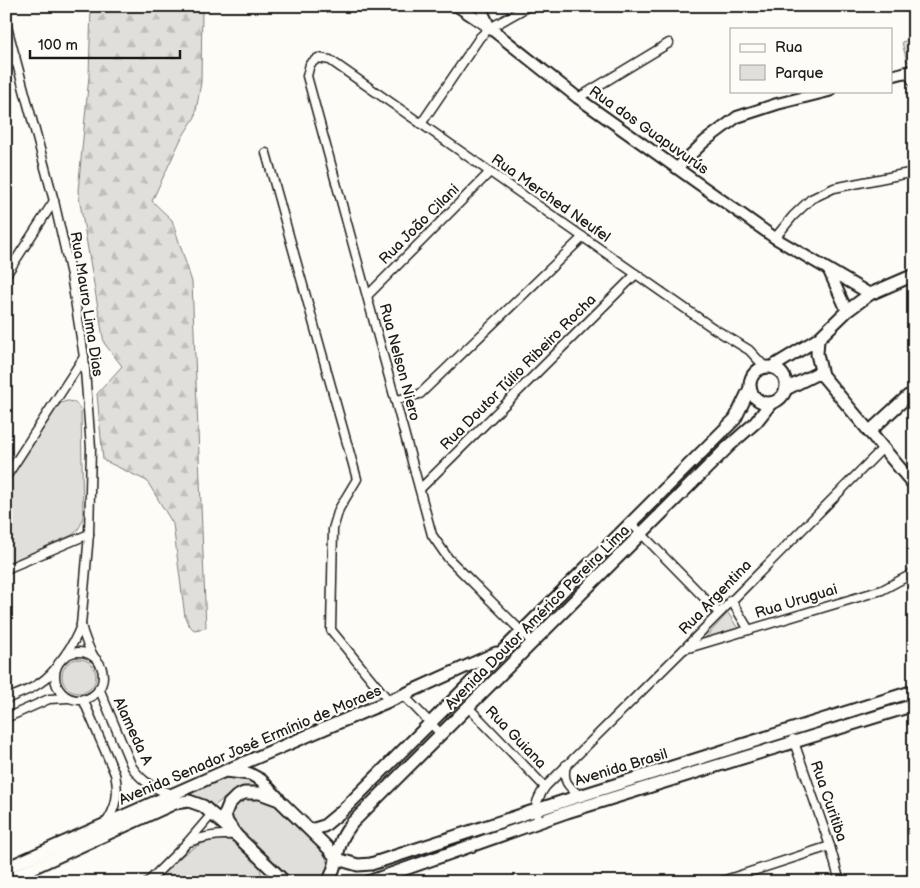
<svg xmlns="http://www.w3.org/2000/svg" width="920" height="888" font-family="'Balsamiq Sans',sans-serif">
	<defs>
		<pattern id="forest-firs" width="22" height="20" patternUnits="userSpaceOnUse" patternTransform="scale(1.25)"><rect width="22" height="20" fill="#e0dfdb"/><path d="M5 1l3.5 6h-7zM16 11l3.5 6h-7z" fill="#c0bfbb"/></pattern>
	</defs>
	<rect width="100%" height="100%" fill="#fdfcf7"/>
	<filter id="ink" filterUnits="userSpaceOnUse"><feTurbulence type="fractalNoise" baseFrequency=".02" numOctaves="2"/><feDisplacementMap in="SourceGraphic" scale="10" xChannelSelector="R" yChannelSelector="G"/><feConvolveMatrix kernelMatrix="1 2 1 2 8 2 1 2 1" color-interpolation-filters="sRGB"/></filter>
	<g filter="url(#ink)">
		<path fill="url(#forest-firs)" stroke="#7e7e7c" d="M91,6H202L201,82L195,117L181,139L152,201L172,220L192,282L206,628L194,630L188,624L185,617L173,524L147,481L103,460L97,394L122,366L104,343L78,191L89,76Z"/>
		<g fill="#e0dfdb" stroke="#7e7e7c">
			<path d="M914,38V61L907,62L902,42Z"/>
			<path d="M67,401C75,401 79,405 81,412L83,516C82,524 79,530 72,535L6,564V486L58,406L61,403Z"/>
			<path d="M728,613L739,630L705,638Z"/>
			<circle cx="79" cy="676" r="17"/>
			<path d="M230,776L253,779L261,786L260,789L244,788L231,793L214,806C201,797 196,795 180,797L217,780Z"/>
			<path d="M245,796L257,797L273,804L320,850C326,856 332,867 327,876C325,878 322,880 320,882H292L241,835L231,817V809Z"/>
			<path d="M218,839L234,841L249,853L259,863L262,877L261,882H155C176,861 188,845 218,839Z"/>
		</g>
		<g fill="none" stroke-linecap="round" stroke-linejoin="round">
			<defs>
				<g id="minor">
					<path d="M6,23L54,201L71,275L84,357L91,448L89,534L81,625C77,637 71,647 63,658"/>
					<path d="M6,69L15,56"/>
					<path d="M907,72L914,84"/>
					<path d="M578,98L669,43"/>
					<path d="M421,124L480,37L490,28L529,6"/>
					<path d="M266,153L357,479L339,509L333,529L331,630L389,701"/>
					<path d="M775,238L793,216L811,199L834,188L914,172"/>
					<path d="M6,275L54,201"/>
					<path d="M368,295L490,172"/>
					<path d="M397,400L420,394L583,237"/>
					<path d="M6,477L84,357"/>
					<path d="M420,489L636,274"/>
					<path d="M630,522L719,613"/>
					<path d="M6,569L89,534"/>
					<path d="M731,600L749,630"/>
					<path d="M81,625C84,637 88,647 94,657"/>
					<path d="M533,643L448,558L432,535L307,76L310,64L318,58L330,60L713,328L749,350L765,367"/>
					<path d="M685,649L882,590L910,575L914,571"/>
					<circle cx="79" cy="676" r="24"/>
					<path d="M99,688L132,767C142,782 155,790 173,794"/>
					<path d="M403,695L441,734"/>
					<path d="M6,699C26,691 41,686 55,669"/>
					<path d="M83,699L115,774C119,792 117,807 106,823"/>
					<path d="M468,707L545,787"/>
					<path d="M6,718L49,699L68,698"/>
					<path d="M793,739L830,846L840,882"/>
					<path d="M566,765C562,781 568,786 580,796"/>
					<path d="M539,822C534,805 536,801 545,787L683,650L883,448"/>
					<path d="M189,842C205,836 219,834 236,835"/>
					<path d="M148,882L187,843L212,814"/>
					<path d="M719,882L830,846"/>
				</g>
				<g id="tertiary">
					<path d="M457,6L490,28L578,98L775,238L870,294"/>
					<path d="M480,6L490,28"/>
					<path d="M891,76L914,70"/>
					<path d="M677,168L705,141L737,117L777,104L829,91"/>
					<path d="M829,271L847,311"/>
				</g>
				<g id="secondary">
					<path d="M818,339L817,354L822,375L914,485"/>
					<circle cx="768" cy="385" r="18"/>
					<path d="M772,367L818,339L847,311L870,294L914,275"/>
					<path d="M786,389L816,374L822,375"/>
					<path d="M869,432L908,396L914,395"/>
					<path d="M226,771L250,774L261,780L278,798"/>
					<path d="M311,830L324,826L342,811L735,419L750,388"/>
					<path d="M337,859L358,865L371,864L570,799L914,691"/>
					<path d="M6,868L225,771L403,695L496,653"/>
					<path d="M6,880L175,803L189,801L203,806L236,835"/>
					<path d="M285,882L236,835L227,822L225,814L229,804L236,797L244,793H260L279,800L328,848L337,859"/>
					<path d="M328,882C336,869 336,855 341,842C343,835 348,829 352,823L729,446L756,422L771,403"/>
					<path d="M368,882L567,812L914,705"/>
				</g>
			</defs>
			<use href="#minor" stroke="#1c1c1c" stroke-width="11"/>
			<use href="#tertiary" stroke="#1c1c1c" stroke-width="14"/>
			<use href="#secondary" stroke="#1c1c1c" stroke-width="15"/>
			<use href="#minor" stroke="#fdfcf7" stroke-width="8"/>
			<use href="#tertiary" stroke="#fdfcf7" stroke-width="10"/>
			<use href="#secondary" stroke="#fdfcf7" stroke-width="11"/>
		</g>
	</g>
	<g text-anchor="middle" stroke-width="4.5" stroke-linejoin="round" paint-order="stroke">
		<g font-size="15" fill="#1c1c1c" stroke="#fdfcf7">
			<text transform="translate(649 130) rotate(35)" y="5">Rua dos Guapuvurús</text>
			<text transform="translate(551 198) rotate(35)" y="5">Rua Merched Neufel</text>
			<text transform="translate(419 224) rotate(-45)" y="5">Rua João Cilani</text>
			<text transform="translate(87 304) rotate(81)" y="5">Rua Mauro Lima Dias</text>
			<text transform="translate(400 362) rotate(75)" y="5">Rua Nelson Niero</text>
			<text transform="translate(518 372) rotate(-45)" y="5">Rua Doutor Túlio Ribeiro Rocha</text>
			<text transform="translate(715 597) rotate(-46)" y="5">Rua Argentina</text>
			<text transform="translate(796 601) rotate(-17)" y="5">Rua Uruguai</text>
			<text transform="translate(537 617) rotate(-45)" y="5">Avenida Doutor Américo Pereira Lima</text>
			<text transform="translate(133 731) rotate(65)" y="5">Alameda A</text>
			<text transform="translate(516 737) rotate(46)" y="5">Rua Guiana</text>
			<text transform="translate(250 745) rotate(-23)" y="5">Avenida Senador José Ermínio de Moraes</text>
			<text transform="translate(621 767) rotate(-17)" y="5">Avenida Brasil</text>
			<text transform="translate(829 801) rotate(71)" y="5">Rua Curitiba</text>
		</g>
	</g>
	<rect width="920" height="888" fill="none" stroke="#fdfcf7" stroke-width="25"/>
	<rect x="12" y="12" width="895" height="863" fill="none" stroke="#1c1c1c" stroke-width="2" filter="url(#ink)"/>
	<rect x="730" y="28" width="162" height="65" fill="#fdfcf7" stroke="#a3a29f"/>
	<rect x="740" y="44" width="25" height="8" fill="#fdfcf7" stroke="#a3a29f"/>
	<text x="775" y="52" font-size="15" fill="#1c1c1c">Rua</text>
	<rect x="740" y="65" width="25" height="15" fill="#e0dfdb" stroke="#a3a29f"/>
	<text x="775" y="78" font-size="15" fill="#1c1c1c">Parque</text>
	<path d="M30 50v8h150v-8" fill="none" stroke="#1c1c1c" stroke-width="2.5"/>
	<text x="38" y="50" font-size="15" fill="#1c1c1c" stroke="#fdfcf7" stroke-width="4" paint-order="stroke">100 m</text>
</svg>
